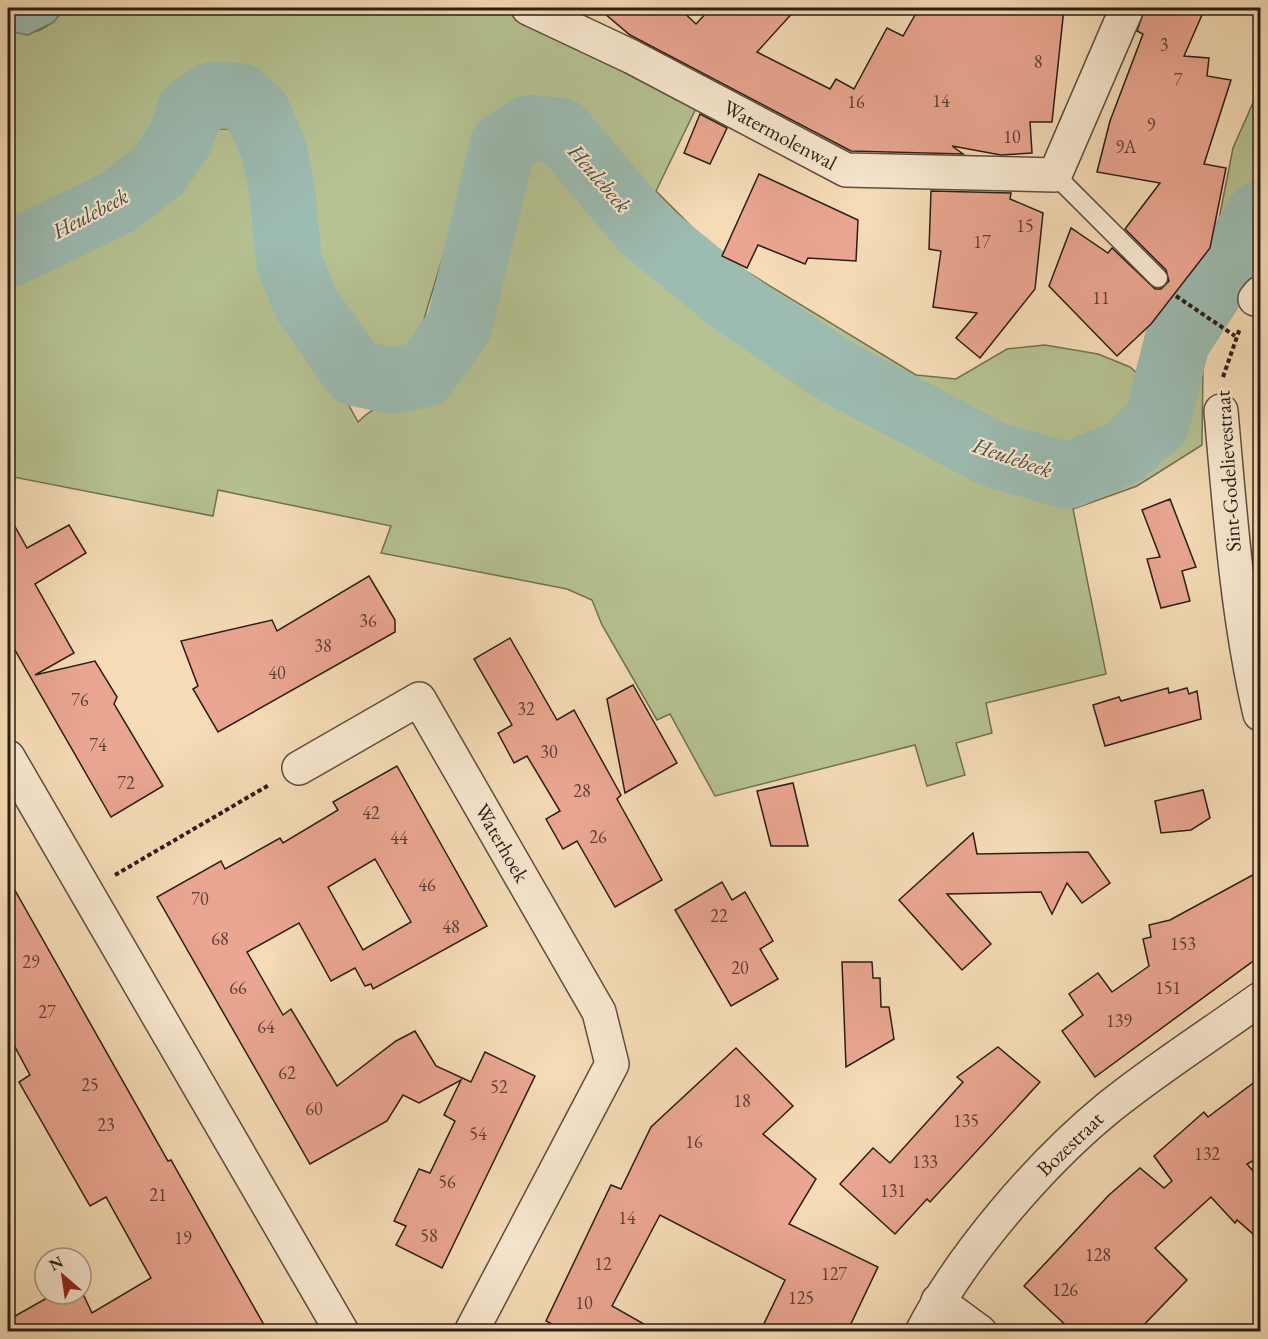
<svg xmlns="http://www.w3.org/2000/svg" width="1268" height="1339" font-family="'EB Garamond',serif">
	<rect width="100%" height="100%" fill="#f5dcb6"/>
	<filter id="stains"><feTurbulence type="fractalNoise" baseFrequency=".00333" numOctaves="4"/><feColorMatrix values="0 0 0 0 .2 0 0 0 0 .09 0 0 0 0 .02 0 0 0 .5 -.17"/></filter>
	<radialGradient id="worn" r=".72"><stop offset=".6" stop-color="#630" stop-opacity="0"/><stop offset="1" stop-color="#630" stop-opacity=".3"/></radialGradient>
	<g fill="#b6c292" stroke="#707054" stroke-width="1.5">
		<path d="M64,8H500L699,102L656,191L721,256L916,375L956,379L1007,349L1045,345L1098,354L1130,367L1144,379L1146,401L1141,424L1123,440L1089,461L1031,457L899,396L758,309L624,195L575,131L554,113L530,107L510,110L489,124L471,163L422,326L435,333C398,386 370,360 336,321C327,311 313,299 308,285C303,273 299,255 297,241C291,186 314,153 276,101C266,87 254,76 236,75C208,74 176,81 161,108C157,117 159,130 155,140C150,151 103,196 91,204C71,218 31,232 8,240V31C35,36 47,31 64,8Z"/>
		<path d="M1260,87V171L1215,239L1233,148Z"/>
		<path d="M217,129H235L250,141L255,154L265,272L276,298L296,330L324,360L358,422C377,402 402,398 426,386C470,365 474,302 484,261L504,264L514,177L527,157L549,151L693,298L897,423L993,475L1053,492L1098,488L1143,457L1174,421L1192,361L1203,364L1202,445L1137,486L1073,509L1106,674L986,703L992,733L956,743L965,775L927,786L915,745L715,796L670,714L657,720L602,625L592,600L567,589L381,553L391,526L218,490L213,516L8,476V276L48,258L161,195C185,177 194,149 217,129Z"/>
	</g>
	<path fill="#9cbbb1" stroke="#6f7c73" stroke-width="1.5" d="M8,8H64L54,22L28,35L8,31Z"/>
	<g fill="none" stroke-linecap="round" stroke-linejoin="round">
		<path stroke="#9cbbb1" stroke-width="66" d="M8,255L118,202L158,171L180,139L190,110L212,95L240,96L258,113L274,150L282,191L289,261L306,304L355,373L393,381L425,374L459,326L503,145L530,128L561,131L644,229L732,301L832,369L992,454L1068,476L1124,452L1157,422L1177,342L1260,214"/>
	</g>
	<g fill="#eaa691" stroke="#2b1d17" stroke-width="1.5" fill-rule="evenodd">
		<path d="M598,8H679L696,24L711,8H797L757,52L830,89L836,79L854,89L887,28L903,36L919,8H1064L1052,122H1030L1032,153L1001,155L952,146L963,154L851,151L630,35Z"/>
		<path d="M1145,8H1205L1184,56L1209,58L1207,76L1231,80L1204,164L1226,168L1210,248L1151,324L1117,356L1049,286L1071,228L1108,253L1112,248L1155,289H1161L1169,281L1166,270L1125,229L1160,183L1097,172L1110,121L1143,34L1137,31Z"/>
		<path d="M700,114L727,128L710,164L684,153Z"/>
		<path d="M759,174L858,220L856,261L808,258L805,264L758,245L747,268L722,256Z"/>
		<path d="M931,191L1011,193L1010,199L1043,213L1035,289L980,358L956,338L977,313L933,307L941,251L929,249Z"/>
		<path d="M1170,499L1196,567L1182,571L1190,601L1161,608L1147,559L1160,557L1142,510Z"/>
		<path d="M8,514L27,548L69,525L86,553L35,584L74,653L35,675L95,661L117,697L114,704L163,786L111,817L8,638Z"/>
		<path d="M369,576L395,620V632L218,732L193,689L198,686L181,641L272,620L277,631Z"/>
		<path d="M510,638L557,720L574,710L621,795L617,799L662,880L615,907L577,841L563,849L546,819L560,811L527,756L514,763L498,733L512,725L474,659Z"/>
		<path d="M633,685L677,763L625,793L607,699Z"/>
		<path d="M1168,688L1169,693L1187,688L1189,694L1197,691L1201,719L1105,746L1093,705L1119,697L1121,701Z"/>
		<path d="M397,766L487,926L373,989L371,984L365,986L355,968L331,981L299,923L247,952L283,1015L291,1009L337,1086L396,1041L415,1031L436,1066L471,1082L485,1052L535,1076L442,1268L396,1245L406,1226L394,1221L419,1169L430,1173L455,1121L444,1115L461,1080L419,1103L403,1095L387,1121L310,1164L157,897L221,861L225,869L280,838L283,843L338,810L333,802ZM375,859L411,922L363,950L328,887Z"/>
		<path d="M793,783L808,846H771L757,791Z"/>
		<path d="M1203,790L1210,818L1191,830L1161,833L1155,801Z"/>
		<path d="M973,833L977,854L1088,852L1110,883L1082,903L1067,883L1052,914L1041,892L947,894L991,944L962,970L899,900Z"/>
		<path d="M1260,871V956L1095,1077L1062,1031L1083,1015L1069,994L1098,973L1112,992L1149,966L1143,939L1151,937L1149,925L1170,920Z"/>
		<path d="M8,878L168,1161L171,1160L268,1332H8V1320L54,1294H83L92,1313L151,1278L106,1197L90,1206L19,1082L30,1075L8,1034Z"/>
		<path d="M722,882L732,900L745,892L773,941L760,949L778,979L731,1006L675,910Z"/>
		<path d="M842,962H872L873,978H880L881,1007H889L894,1039L846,1067Z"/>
		<path d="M998,1047L1040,1082L930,1202L927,1199L895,1234L840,1184L873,1148L890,1163L963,1082L957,1077Z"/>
		<path d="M736,1048L793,1106L763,1134L816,1179L789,1224L878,1267L847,1332H760L785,1280L660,1215L612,1306L658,1332H567L546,1321L611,1185L621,1189L651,1127Z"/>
		<path d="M1260,1078V1157L1247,1164L1260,1179V1240L1237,1220L1235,1223L1211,1197L1155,1248L1187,1280L1137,1332H1073L1024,1286L1109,1195L1140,1168L1164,1188L1172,1181L1154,1156L1204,1112L1208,1117Z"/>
	</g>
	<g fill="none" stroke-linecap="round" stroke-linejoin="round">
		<defs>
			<path id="service" d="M1055,175L1158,278"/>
			<g id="minor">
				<path d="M528,8L632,57L846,170L1055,175L1127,8"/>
				<path d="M1255,299L1260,293"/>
				<path d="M1221,411C1230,513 1237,615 1260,714"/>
				<path d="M8,757L342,1332"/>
				<path d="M299,768L419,699L599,1012L612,1064L471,1332"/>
				<path d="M938,1301L980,1332"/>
				<path d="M922,1332C962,1254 1041,1163 1108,1108C1156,1069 1210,1035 1260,999"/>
			</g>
		</defs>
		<use href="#service" stroke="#5e4d3f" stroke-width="21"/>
		<use href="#minor" stroke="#5e4d3f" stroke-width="36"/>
		<g stroke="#2b1d17" stroke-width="4" stroke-dasharray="4.5 3" stroke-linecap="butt">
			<path d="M1176,296L1235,336"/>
			<path d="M1223,377L1240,328"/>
			<path d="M115,875L269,785"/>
		</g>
		<use href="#service" stroke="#f8e8d0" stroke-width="18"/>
		<use href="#minor" stroke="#f8e8d0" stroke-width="33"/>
	</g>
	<g text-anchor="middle" stroke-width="4.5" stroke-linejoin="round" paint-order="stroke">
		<g font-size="18" fill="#5b3f36">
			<text x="1164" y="51">3</text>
			<text x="1038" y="68">8</text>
			<text x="1178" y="86">7</text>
			<text x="941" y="107">14</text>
			<text x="856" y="108">16</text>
			<text x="1151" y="131">9</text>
			<text x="1012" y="143">10</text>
			<text x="1126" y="153">9A</text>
			<text x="1025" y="232">15</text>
			<text x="982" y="248">17</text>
			<text x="1101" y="304">11</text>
			<text x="368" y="627">36</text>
			<text x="323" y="652">38</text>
			<text x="277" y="679">40</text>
			<text x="80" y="706">76</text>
			<text x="526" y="715">32</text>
			<text x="98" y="751">74</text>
			<text x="549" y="758">30</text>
			<text x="126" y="789">72</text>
			<text x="582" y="797">28</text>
			<text x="371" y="819">42</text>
			<text x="598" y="843">26</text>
			<text x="399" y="844">44</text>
			<text x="427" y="891">46</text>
			<text x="200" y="905">70</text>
			<text x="719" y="922">22</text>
			<text x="451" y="933">48</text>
			<text x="220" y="945">68</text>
			<text x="1183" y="950">153</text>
			<text x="31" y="968">29</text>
			<text x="740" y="974">20</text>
			<text x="238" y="994">66</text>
			<text x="1168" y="994">151</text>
			<text x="47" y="1018">27</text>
			<text x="1119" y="1027">139</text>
			<text x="266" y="1033">64</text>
			<text x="287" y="1079">62</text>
			<text x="90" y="1091">25</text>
			<text x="499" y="1093">52</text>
			<text x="742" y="1107">18</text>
			<text x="314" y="1115">60</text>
			<text x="966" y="1127">135</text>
			<text x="106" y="1131">23</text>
			<text x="478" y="1140">54</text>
			<text x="694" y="1148">16</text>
			<text x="1207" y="1160">132</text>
			<text x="925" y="1168">133</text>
			<text x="447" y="1188">56</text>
			<text x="893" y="1197">131</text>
			<text x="158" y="1201">21</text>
			<text x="627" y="1224">14</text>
			<text x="429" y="1242">58</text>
			<text x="183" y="1244">19</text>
			<text x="1098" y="1261">128</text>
			<text x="603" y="1270">12</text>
			<text x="834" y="1280">127</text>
			<text x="1065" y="1296">126</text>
			<text x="801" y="1304">125</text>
			<text x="584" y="1309">10</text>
		</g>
		<g font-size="21" fill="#2b1d17" stroke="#f8e8d0">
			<text transform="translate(780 135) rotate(28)" y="7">Watermolenwal</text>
			<text transform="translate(1228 471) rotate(-94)" y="7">Sint-Godelievestraat</text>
			<text transform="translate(502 843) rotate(60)" y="7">Waterhoek</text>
			<text transform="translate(1070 1144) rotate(-44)" y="7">Bozestraat</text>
		</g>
		<g font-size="22" font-style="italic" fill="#4d4c45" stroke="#f8e8d0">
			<text transform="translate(600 178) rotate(49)" y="8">Heulebeek</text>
			<text transform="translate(90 213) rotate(-28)" y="8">Heulebeek</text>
			<text transform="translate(1013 457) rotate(19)" y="8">Heulebeek</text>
		</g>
	</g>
	<rect width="1268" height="1339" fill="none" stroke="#f5dcb6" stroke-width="30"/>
	<rect x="9" y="9" width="1250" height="1321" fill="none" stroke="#2b1d17" stroke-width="3"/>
	<rect x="15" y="15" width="1238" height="1309" fill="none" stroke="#2b1d17" stroke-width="1.5"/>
	<g transform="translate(63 1276) rotate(331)"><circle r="28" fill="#f8e8d0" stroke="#a69786" stroke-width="1.5"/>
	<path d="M0-4.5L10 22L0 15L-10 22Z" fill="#8f2418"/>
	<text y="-9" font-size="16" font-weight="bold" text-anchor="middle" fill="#2b1d17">N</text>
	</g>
	<rect width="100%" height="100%" filter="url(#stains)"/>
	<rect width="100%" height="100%" fill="url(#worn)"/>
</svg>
